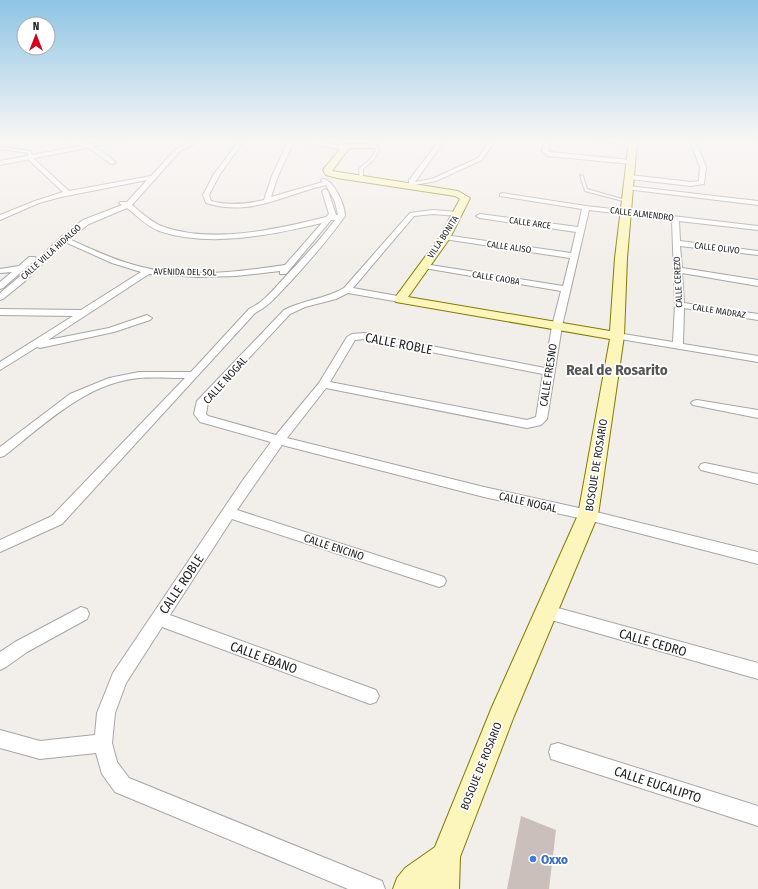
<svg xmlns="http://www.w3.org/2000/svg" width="758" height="889" font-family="'Fira Sans Condensed',sans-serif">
	<rect width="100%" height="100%" fill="#f2eee9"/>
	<path fill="#cabfbb" d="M521,816L556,830L549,889H507Z"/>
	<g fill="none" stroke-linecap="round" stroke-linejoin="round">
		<defs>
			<g id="service">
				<path d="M371,145L379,147C378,157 370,163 363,169V178L360,179L359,169C366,163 374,158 376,148L371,147Z"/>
				<path d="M0,147L31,151V155L29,156V153L0,149Z"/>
				<path d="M580,175L583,176L587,189L629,201L627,202L585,191Z"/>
			</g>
			<g id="minor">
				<path d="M62,141C83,141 100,147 116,163L111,164L89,148Z"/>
				<path d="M192,141H199L180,151L132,205C142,213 152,223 164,227C213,244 278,229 326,217L329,214L322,191L325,189L328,191L336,215H338L335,202L326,185C282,195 252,217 206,203L203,195L214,174L239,141H244L220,174L209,195L211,201C229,206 246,204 264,200L272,176L288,141H294L278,176L271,197L323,182L321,180L322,179C333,178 345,205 345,216C329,239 310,260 292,280C280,292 271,305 255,313L62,524L0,552V540L52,516L185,378C170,378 154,377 139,378C86,383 45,424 4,456L0,457V447L70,394L109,378L139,372H191L249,309C264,302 274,289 286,276C303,258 320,240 335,220H331L286,274H280V271L236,276L198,277L149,274L48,340L109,328L147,315L152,318L150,320L114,332L40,348L37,347L0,370V362L73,316L0,315V309L81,310L141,272L112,263L65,242L24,282L3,299L0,300V293L18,278L61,237L83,220L122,205L119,203L120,202H127L147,180L61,197L39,203L0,220V215L35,201L63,192L28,159V154H32L33,158L69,191L151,176L176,149ZM127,208C137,216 147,226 159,231C210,248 271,235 322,223L285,265C237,272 185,279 138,266C114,260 91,249 69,239L89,224Z"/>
				<path d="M439,141H444L415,182L432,179L478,158L489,141H495L482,160L436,181L409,186V180Z"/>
				<path d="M545,141H551L548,151L550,152L631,160L634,162L631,164L548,156L542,151Z"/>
				<path d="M595,141H621L636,144L633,146Z"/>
				<path d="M690,141H696L706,167L704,184L691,186L630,179L627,177L630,175L691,182L699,181L700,167Z"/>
				<path d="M628,186L758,201V205L626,189L625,188Z"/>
				<path d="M502,193L586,206L758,226V230L679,221L680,241L758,251V255L680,246L682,268L758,280V286L682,273L684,303L758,314V320L684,308L683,344L758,356V362L614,338L612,336L614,334L617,333L673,342L675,305L672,220L589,210L562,326L547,419L541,425L527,428L326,388L287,438L484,487L588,510L758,552V564L588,520L484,497L282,445L237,510L444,577L446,581L444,585L439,587L232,519L170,615L376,690L379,696L376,702L370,704L162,627L126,683L115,713L112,743L117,762L129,778L382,881L385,889H348L115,792L102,774L96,753L40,759L0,748V730L40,741L95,735L97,713L113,673L243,480L271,442L200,422L194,414L197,401L284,310C303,300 325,299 344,288L410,213L433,210L458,212L462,214L458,216L433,214L414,216L353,288L403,297L404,299L403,301L400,302L348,293L336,299L305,307L290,314L208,402L206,414L208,416L276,435L319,383L347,337L352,334L364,333L545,368L552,326L561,291L424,268L420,266L424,264L563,286L570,258L444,239L440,237L444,235L571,253L576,232L480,218L476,216L480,214L578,227L582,209L500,196V194ZM364,339L543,374L536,417L527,420L330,382L355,340Z"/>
				<path d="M29,257H35L36,259L3,288L0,289V282L12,272L0,273V269L19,266Z"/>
				<path d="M697,400L758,410V418L693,405L691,403L693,401Z"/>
				<path d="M705,463L758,474V484L701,470L699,467L701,464Z"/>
				<path d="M547,605L758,663V679L541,617L539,612L541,607Z"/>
				<path d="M81,607L87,609L89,614L87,619L27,652L6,667L0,670V652L15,642Z"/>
				<path d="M558,743L758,806V826L551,759L549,752L551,745Z"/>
			</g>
			<g id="tertiary">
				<path d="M106,141H122L0,165V161Z"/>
				<path d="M292,141H313L346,146L350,148L346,150Z"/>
			</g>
			<path id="secondary" d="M373,141H383L372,148H349L332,171L458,191L470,198L450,238L408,297L610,331L615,258L629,141H637L627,258L624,336L598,515L514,716L460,857L459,889H393L397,878L405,868L435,847L492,707L578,515L610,339L396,302L394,299L439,238L460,199L455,196L337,178L326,175L323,170L344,144H370Z"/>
		</defs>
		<use href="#service" stroke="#a6a6a6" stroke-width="2"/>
		<use href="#minor" stroke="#a6a6a6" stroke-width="2"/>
		<use href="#tertiary" stroke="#a6a6a6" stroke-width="2"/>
		<use href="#secondary" stroke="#817c01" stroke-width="2"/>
		<use href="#service" fill="#fff" fill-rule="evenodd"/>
		<use href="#minor" fill="#fff" fill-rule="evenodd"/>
		<use href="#tertiary" fill="#fff" fill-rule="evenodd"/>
		<use href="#secondary" fill="#fcf6bd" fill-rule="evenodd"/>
	</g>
	<linearGradient id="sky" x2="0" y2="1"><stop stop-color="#8ec4e5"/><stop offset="0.53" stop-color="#f9f7f5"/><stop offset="1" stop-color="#f9f7f5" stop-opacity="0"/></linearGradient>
	<rect width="758" height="266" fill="url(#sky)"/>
	<circle fill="#3f7fe0" stroke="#fff" stroke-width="1.5" cx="533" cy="859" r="4"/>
	<g text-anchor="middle" stroke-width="3.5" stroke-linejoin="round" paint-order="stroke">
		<g font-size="9" fill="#222" stroke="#fff">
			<text transform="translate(642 214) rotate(7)" y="3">CALLE ALMENDRO</text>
			<text transform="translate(530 223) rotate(8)" y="3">CALLE ARCE</text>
			<text transform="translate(443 237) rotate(-57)" y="3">VILLA BONITA</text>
			<text transform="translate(509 247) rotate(8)" y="3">CALLE ALISO</text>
			<text transform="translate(717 248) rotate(7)" y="3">CALLE OLIVO</text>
			<text transform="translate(51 252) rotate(-42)" y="3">CALLE VILLA HIDALGO</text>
			<text transform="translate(185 272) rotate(1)" y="3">AVENIDA DEL SOL</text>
			<text transform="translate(496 278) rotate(9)" y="3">CALLE CAOBA</text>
			<text transform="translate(678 282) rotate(-93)" y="3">CALLE CEREZO</text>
			<text transform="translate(719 311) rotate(9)" y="3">CALLE MADRAZ</text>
		</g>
		<g font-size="11" fill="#222" stroke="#fff">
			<text transform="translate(548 375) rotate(-81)" y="4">CALLE FRESNO</text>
			<text transform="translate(225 380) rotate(-48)" y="4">CALLE NOGAL</text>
			<text transform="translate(596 465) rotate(-81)" y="4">BOSQUE DE ROSARIO</text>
			<text transform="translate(528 502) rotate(13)" y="4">CALLE NOGAL</text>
			<text transform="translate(334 547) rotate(18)" y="4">CALLE ENCINO</text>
			<text transform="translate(481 766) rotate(-68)" y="4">BOSQUE DE ROSARIO</text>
		</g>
		<g font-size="13" fill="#222" stroke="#fff">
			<text transform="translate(399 343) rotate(11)" y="5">CALLE ROBLE</text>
			<text transform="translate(181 584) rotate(-56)" y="5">CALLE ROBLE</text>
			<text transform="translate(653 642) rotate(16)" y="5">CALLE CEDRO</text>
			<text transform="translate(264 657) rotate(20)" y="5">CALLE EBANO</text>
			<text transform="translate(658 784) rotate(18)" y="5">CALLE EUCALIPTO</text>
		</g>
		<g font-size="13" font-weight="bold" fill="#366cbe" stroke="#fff" text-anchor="start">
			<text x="541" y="864">Oxxo</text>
		</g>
		<g font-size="15" font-weight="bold" fill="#555" stroke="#fff">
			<text x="617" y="375">Real de Rosarito</text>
		</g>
	</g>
	<g transform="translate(36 36)"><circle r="19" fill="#ffffff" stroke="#a7a7a7"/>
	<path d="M0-3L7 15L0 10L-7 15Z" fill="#d4001f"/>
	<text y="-6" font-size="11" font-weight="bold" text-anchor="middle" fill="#222222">N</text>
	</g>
</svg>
